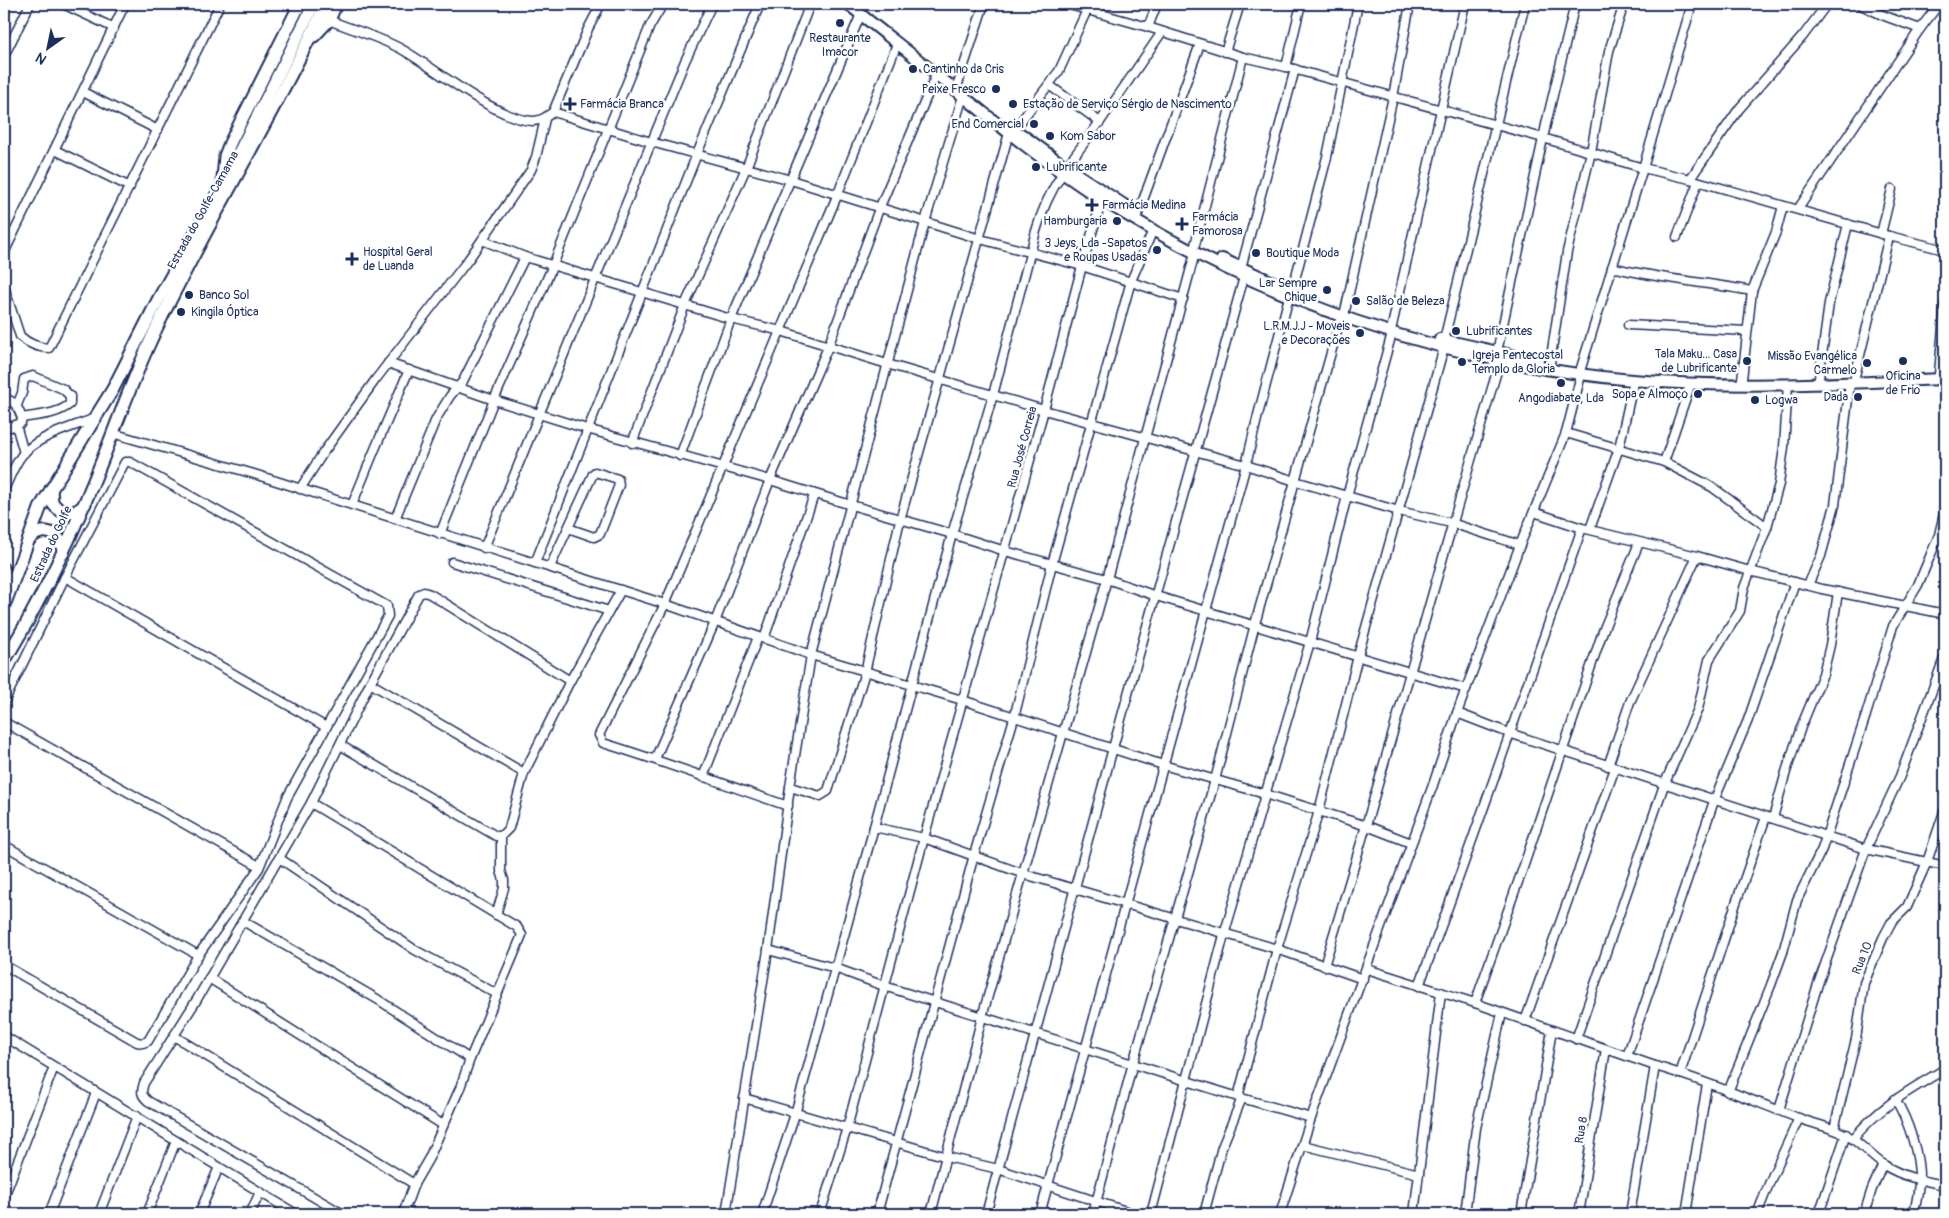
<svg xmlns="http://www.w3.org/2000/svg" width="1949" height="1218" font-family="Pangolin,sans-serif">
	<rect width="100%" height="100%" fill="#fff"/>
	<filter id="ink" filterUnits="userSpaceOnUse"><feTurbulence type="fractalNoise" baseFrequency=".02" numOctaves="2"/><feDisplacementMap in="SourceGraphic" scale="10" xChannelSelector="R" yChannelSelector="G"/><feConvolveMatrix kernelMatrix="1 2 1 2 8 2 1 2 1" color-interpolation-filters="sRGB"/></filter>
	<g filter="url(#ink)">
		<g fill="none" stroke-linecap="round" stroke-linejoin="round">
			<defs>
				<g id="minor">
					<path d="M63,4L114,28"/>
					<path d="M1066,4L1148,27L1243,57L1286,67L1543,138L1643,168L1690,179L1889,236L1945,250"/>
					<path d="M1859,4L1882,15L1920,29"/>
					<path d="M329,20C353,30 380,37 403,50C435,68 497,120 533,121C541,121 546,117 553,112L588,29L601,4"/>
					<path d="M1148,27L1157,4"/>
					<path d="M1225,52L1240,4"/>
					<path d="M4,56L30,4"/>
					<path d="M1286,67L1301,4"/>
					<path d="M958,84L984,4"/>
					<path d="M1049,85L1100,122"/>
					<path d="M83,92L158,130"/>
					<path d="M553,112L651,142L791,180L980,239L1082,266L1183,299"/>
					<path d="M1015,129L1059,71L1087,10"/>
					<path d="M55,150L130,187"/>
					<path d="M1066,167L1100,122L1162,32"/>
					<path d="M1690,179L1739,109L1803,36L1827,4"/>
					<path d="M1798,209L1920,29L1939,4"/>
					<path d="M1138,214L1200,44"/>
					<path d="M1881,234L1892,189"/>
					<path d="M1677,237L1698,182"/>
					<path d="M482,240L525,257L731,319L781,331L887,364L1044,410L1246,465L1295,481L1399,511L1451,523L1520,545"/>
					<path d="M1195,245L1243,57"/>
					<path d="M4,253L125,4"/>
					<path d="M1612,267C1658,279 1705,282 1752,291"/>
					<path d="M1241,268L1295,69"/>
					<path d="M4,287L20,336C27,343 39,348 49,348L220,4"/>
					<path d="M1292,291L1327,157L1358,4"/>
					<path d="M1345,311L1393,97L1410,4"/>
					<path d="M1628,325L1747,331"/>
					<path d="M1392,326L1465,4"/>
					<path d="M1444,340L1525,4"/>
					<path d="M1497,352L1547,120L1575,4"/>
					<path d="M388,363L494,400L587,429L770,480L851,505L952,534L1005,551L1107,579L1156,596L1466,689"/>
					<path d="M1550,363L1567,252L1591,152L1609,51L1624,4"/>
					<path d="M1581,368L1643,168L1692,4"/>
					<path d="M1939,374L1945,302"/>
					<path d="M1855,376L1889,236"/>
					<path d="M1819,378L1829,303L1848,224"/>
					<path d="M1742,379L1752,291L1776,232L1783,206"/>
					<path d="M1944,379L1945,400"/>
					<path d="M4,403L6,399C17,402 18,409 22,418L21,423L10,427L5,424L4,420"/>
					<path d="M17,405L22,393L24,379L33,376L63,389L70,396V404C57,415 38,415 22,418"/>
					<path d="M16,425L24,453"/>
					<path d="M112,433L254,474L535,563L665,604L811,655L962,700L1163,765L1265,794L1367,826L1411,843"/>
					<path d="M1566,433L1664,462L1712,487L1767,527"/>
					<path d="M632,443L685,305L746,168L810,4"/>
					<path d="M680,456L731,319L861,14"/>
					<path d="M1664,462L1691,383"/>
					<path d="M300,489L323,453L376,379L468,260L531,170L536,157L545,119"/>
					<path d="M4,490C9,479 14,465 22,455C39,435 71,428 95,418"/>
					<path d="M352,505L375,449L409,370"/>
					<path d="M1534,512L1582,528L1697,556L1750,571L1822,589L1945,614"/>
					<path d="M395,519L436,419L450,396L463,381L525,257"/>
					<path d="M1590,529L1619,448L1634,380"/>
					<path d="M440,534L494,400L553,265L650,26L663,4"/>
					<path d="M484,548L685,61L712,4"/>
					<path d="M452,562L609,611"/>
					<path d="M535,563L697,154L760,4"/>
					<path d="M4,567L12,586"/>
					<path d="M550,567L593,474L595,472L618,479L619,485L600,534L594,537L568,528"/>
					<path d="M65,577L326,727"/>
					<path d="M1808,585L1821,556L1835,505L1850,383"/>
					<path d="M764,639L814,495"/>
					<path d="M370,683L524,773"/>
					<path d="M4,702L65,577L125,462H130L387,606L388,616L287,798L259,868L197,957L148,1041L143,1043L137,1042L4,965"/>
					<path d="M1457,713L1509,733L1866,849L1945,866"/>
					<path d="M4,722L259,866"/>
					<path d="M340,745L496,836H501L509,828L524,773L570,681L621,590"/>
					<path d="M655,759L715,622L770,480L828,347L879,209L936,75"/>
					<path d="M1608,766L1630,702L1697,556"/>
					<path d="M703,777L758,637"/>
					<path d="M790,787L820,796L828,791L865,672L900,520L1009,133"/>
					<path d="M311,803L517,927L522,935L470,1059L460,1088L429,1158L414,1184L403,1214"/>
					<path d="M788,806C726,785 665,762 603,743L599,735L665,604L837,196L897,44"/>
					<path d="M1773,818L1786,772L1801,727L1823,674L1830,645L1838,592"/>
					<path d="M874,827L924,838L1024,874L1277,949L1363,979"/>
					<path d="M4,845L198,955"/>
					<path d="M279,858L415,950L497,994"/>
					<path d="M496,915L504,888V880L501,871V836"/>
					<path d="M243,921L377,999L470,1059"/>
					<path d="M768,950L835,968L884,986L1238,1097L1311,1118"/>
					<path d="M1324,966C1386,765 1440,562 1500,361"/>
					<path d="M1367,969L1475,1003L1655,1066C1704,1080 1751,1100 1798,1118C1814,1124 1830,1127 1845,1134C1860,1142 1870,1156 1884,1165C1903,1177 1924,1181 1945,1185"/>
					<path d="M209,978L443,1125"/>
					<path d="M1419,986C1476,834 1528,681 1582,528"/>
					<path d="M1475,1003L1523,868L1603,631L1639,543"/>
					<path d="M1525,1021L1615,768"/>
					<path d="M4,1036L296,1214"/>
					<path d="M174,1036L414,1184"/>
					<path d="M1576,1039L1664,785L1698,709L1709,660L1740,611L1744,588L1767,527L1779,484L1784,447L1788,384"/>
					<path d="M1627,1056L1714,801L1748,720L1795,582"/>
					<path d="M1680,1074L1736,903L1766,817"/>
					<path d="M1728,1092L1771,985L1783,952L1797,900L1822,849L1866,715L1893,626L1918,585L1939,535L1945,509"/>
					<path d="M1238,1097L1277,949L1319,811L1358,656L1444,347"/>
					<path d="M744,1098L947,1157L998,1169L1135,1214"/>
					<path d="M1895,1099C1908,1119 1920,1156 1919,1180C1919,1191 1916,1203 1914,1214"/>
					<path d="M1779,1110L1818,984L1866,849L1900,776L1945,656"/>
					<path d="M1834,1129L1856,1039L1864,983L1883,938L1891,923L1907,907L1927,862L1945,809"/>
					<path d="M1853,1139C1880,1106 1910,1090 1945,1069"/>
					<path d="M1303,1145L1419,1174"/>
					<path d="M4,1197L54,1067"/>
					<path d="M49,1214L96,1093"/>
					<path d="M99,1214L137,1116"/>
					<path d="M147,1214L176,1141"/>
					<path d="M199,1214L219,1167"/>
					<path d="M250,1214L260,1192"/>
					<path d="M343,1214L148,1101C141,1095 141,1092 144,1083L196,1001L311,803L370,683L419,594L424,592L430,594L570,681"/>
					<path d="M726,1214L768,950L790,787L811,655L925,222L963,96"/>
					<path d="M762,1214L795,1114L874,827L952,534L993,395L1036,231C1042,210 1050,192 1062,174"/>
					<path d="M820,1214L847,1128L924,838L1044,410L1082,266L1102,200"/>
					<path d="M877,1214L974,855L1014,718L1052,564L1131,281L1153,230"/>
					<path d="M931,1214L982,1017L1107,579L1195,253"/>
					<path d="M986,1214L1113,748L1244,277"/>
					<path d="M1040,1214L1246,465L1258,415L1289,297"/>
					<path d="M1093,1214L1133,1063L1215,780L1255,624L1341,317"/>
					<path d="M1151,1214L1224,935L1310,642L1347,496L1392,333"/>
					<path d="M1204,1214L1222,1147L1242,1098"/>
					<path d="M1280,1214L1311,1118L1433,785L1457,713L1520,545L1566,433L1581,375"/>
					<path d="M1414,1214L1441,992"/>
					<path d="M1465,1214L1476,1128L1502,1013"/>
					<path d="M1521,1214L1552,1030"/>
					<path d="M1579,1214L1606,1049"/>
					<path d="M1630,1214L1655,1066"/>
					<path d="M1686,1214L1707,1084"/>
					<path d="M1757,1214L1771,1179L1799,1118"/>
					<path d="M1819,1214L1846,1134"/>
					<path d="M1864,1214L1872,1189L1883,1164"/>
				</g>
				<g id="major">
					<path d="M848,4C877,28 908,51 937,75C990,118 1043,162 1101,199C1260,300 1444,363 1632,380C1736,389 1841,383 1945,379"/>
					<path d="M1021,134L1066,167L1132,210"/>
					<path d="M1222,259L1286,288"/>
					<path d="M1440,339L1538,361"/>
				</g>
				<g id="highway">
					<path d="M314,36L329,20L336,4"/>
					<path d="M223,179L225,156L230,143L300,4"/>
					<path d="M51,489L52,502C60,515 75,516 85,504"/>
					<path d="M29,540C42,524 63,533 63,553"/>
					<path d="M4,606L41,506L113,389L158,300L224,182L314,4"/>
					<path d="M4,662C37,607 66,550 90,490C113,436 131,381 156,329C209,219 274,115 326,4"/>
				</g>
			</defs>
			<use href="#minor" stroke="#1b2f5e" stroke-width="11"/>
			<use href="#major" stroke="#1b2f5e" stroke-width="14"/>
			<use href="#highway" stroke="#1b2f5e" stroke-width="15"/>
			<use href="#minor" stroke="#fff" stroke-width="8"/>
			<use href="#major" stroke="#fff" stroke-width="10"/>
			<use href="#highway" stroke="#fff" stroke-width="11"/>
		</g>
	</g>
	<g fill="#1b2f5e" stroke="#fff" stroke-width="2">
		<circle cx="840" cy="23" r="5"/>
		<circle cx="913" cy="69" r="5"/>
		<circle cx="996" cy="89" r="5"/>
		<path d="M567.5 96.5h5v5h5v5h-5v5h-5v-5h-5v-5h5z"/>
		<circle cx="1013" cy="104" r="5"/>
		<circle cx="1034" cy="124" r="5"/>
		<circle cx="1050" cy="136" r="5"/>
		<circle cx="1036" cy="167" r="5"/>
		<path d="M1089.5 197.5h5v5h5v5h-5v5h-5v-5h-5v-5h5z"/>
		<circle cx="1117" cy="221" r="5"/>
		<path d="M1179.5 216.5h5v5h5v5h-5v5h-5v-5h-5v-5h5z"/>
		<circle cx="1157" cy="250" r="5"/>
		<circle cx="1256" cy="253" r="5"/>
		<path d="M349.5 251.5h5v5h5v5h-5v5h-5v-5h-5v-5h5z"/>
		<circle cx="1327" cy="290" r="5"/>
		<circle cx="189" cy="295" r="5"/>
		<circle cx="1356" cy="301" r="5"/>
		<circle cx="181" cy="312" r="5"/>
		<circle cx="1456" cy="331" r="5"/>
		<circle cx="1360" cy="333" r="5"/>
		<circle cx="1747" cy="361" r="5"/>
		<circle cx="1903" cy="361" r="5"/>
		<circle cx="1462" cy="362" r="5"/>
		<circle cx="1867" cy="363" r="5"/>
		<circle cx="1561" cy="383" r="5"/>
		<circle cx="1698" cy="394" r="5"/>
		<circle cx="1858" cy="397" r="5"/>
		<circle cx="1755" cy="400" r="5"/>
	</g>
	<g text-anchor="middle" stroke-width="5" stroke-linejoin="round" paint-order="stroke">
		<g font-size="12" fill="#1b2f5e" stroke="#fff" text-anchor="start">
			<text x="840" y="42" text-anchor="middle">Restaurante<tspan x="840" dy="14">Imacor</tspan></text>
			<text x="923" y="73">Cantinho da Cris</text>
			<text x="986" y="93" text-anchor="end">Peixe Fresco</text>
			<text x="580" y="108">Farmácia Branca</text>
			<text x="1023" y="108">Estação de Serviço Sérgio de Nascimento</text>
			<text x="1024" y="128" text-anchor="end">End Comercial</text>
			<text x="1060" y="140">Kom Sabor</text>
			<text x="1046" y="171">Lubrificante</text>
			<text x="1102" y="209">Farmácia Medina</text>
			<text x="1192" y="221">Farmácia<tspan x="1192" dy="14">Famorosa</tspan></text>
			<text x="1107" y="225" text-anchor="end">Hamburgaria</text>
			<text x="1147" y="247" text-anchor="end">3 Jeys, Lda -Sapatos<tspan x="1147" dy="14">e Roupas Usadas</tspan></text>
			<text x="363" y="256">Hospital Geral<tspan x="363" dy="14">de Luanda</tspan></text>
			<text x="1266" y="257">Boutique Moda</text>
			<text x="1317" y="287" text-anchor="end">Lar Sempre<tspan x="1317" dy="14">Chique</tspan></text>
			<text x="199" y="299">Banco Sol</text>
			<text x="1366" y="305">Salão de Beleza</text>
			<text x="191" y="316">Kingila Óptica</text>
			<text x="1350" y="330" text-anchor="end">L.R.M.J.J - Moveis<tspan x="1350" dy="14">e Decorações</tspan></text>
			<text x="1466" y="335">Lubrificantes</text>
			<text x="1737" y="358" text-anchor="end">Tala Maku... Casa<tspan x="1737" dy="14">de Lubrificante</tspan></text>
			<text x="1472" y="359">Igreja Pentecostal<tspan x="1472" dy="14">Templo da Gloria</tspan></text>
			<text x="1857" y="360" text-anchor="end">Missão Evangélica<tspan x="1857" dy="14">Carmelo</tspan></text>
			<text x="1903" y="380" text-anchor="middle">Oficina<tspan x="1903" dy="14">de Frio</tspan></text>
			<text x="1688" y="398" text-anchor="end">Sopa e Almoço</text>
			<text x="1848" y="401" text-anchor="end">Dada</text>
			<text x="1561" y="402" text-anchor="middle">Angodiabate, Lda</text>
			<text x="1765" y="404">Logwa</text>
		</g>
		<g font-size="12" fill="#1b2f5e" stroke="#fff">
			<text transform="translate(203 210) rotate(-61)" y="4">Estrada do Golfe-Camama</text>
			<text transform="translate(1022 447) rotate(-75)" y="4">Rua José Correia</text>
			<text transform="translate(51 544) rotate(-65)" y="4">Estrada do Golfe</text>
			<text transform="translate(1862 958) rotate(-68)" y="4">Rua 10</text>
			<text transform="translate(1581 1130) rotate(-81)" y="4">Rua 8</text>
		</g>
	</g>
	<rect width="1949" height="1218" fill="none" stroke="#fff" stroke-width="20"/>
	<rect x="10" y="10" width="1929" height="1198" fill="none" stroke="#1b2f5e" stroke-width="2" filter="url(#ink)"/>
	<g transform="translate(48 48) rotate(213)" stroke="#ffffff" stroke-width="4" paint-order="stroke">
	<path d="M0-4L9 19L0 12L-9 19Z" fill="#1b2f5e"/>
	<text y="-8" font-size="14" font-weight="bold" text-anchor="middle" fill="#1b2f5e">N</text>
	</g>
</svg>
